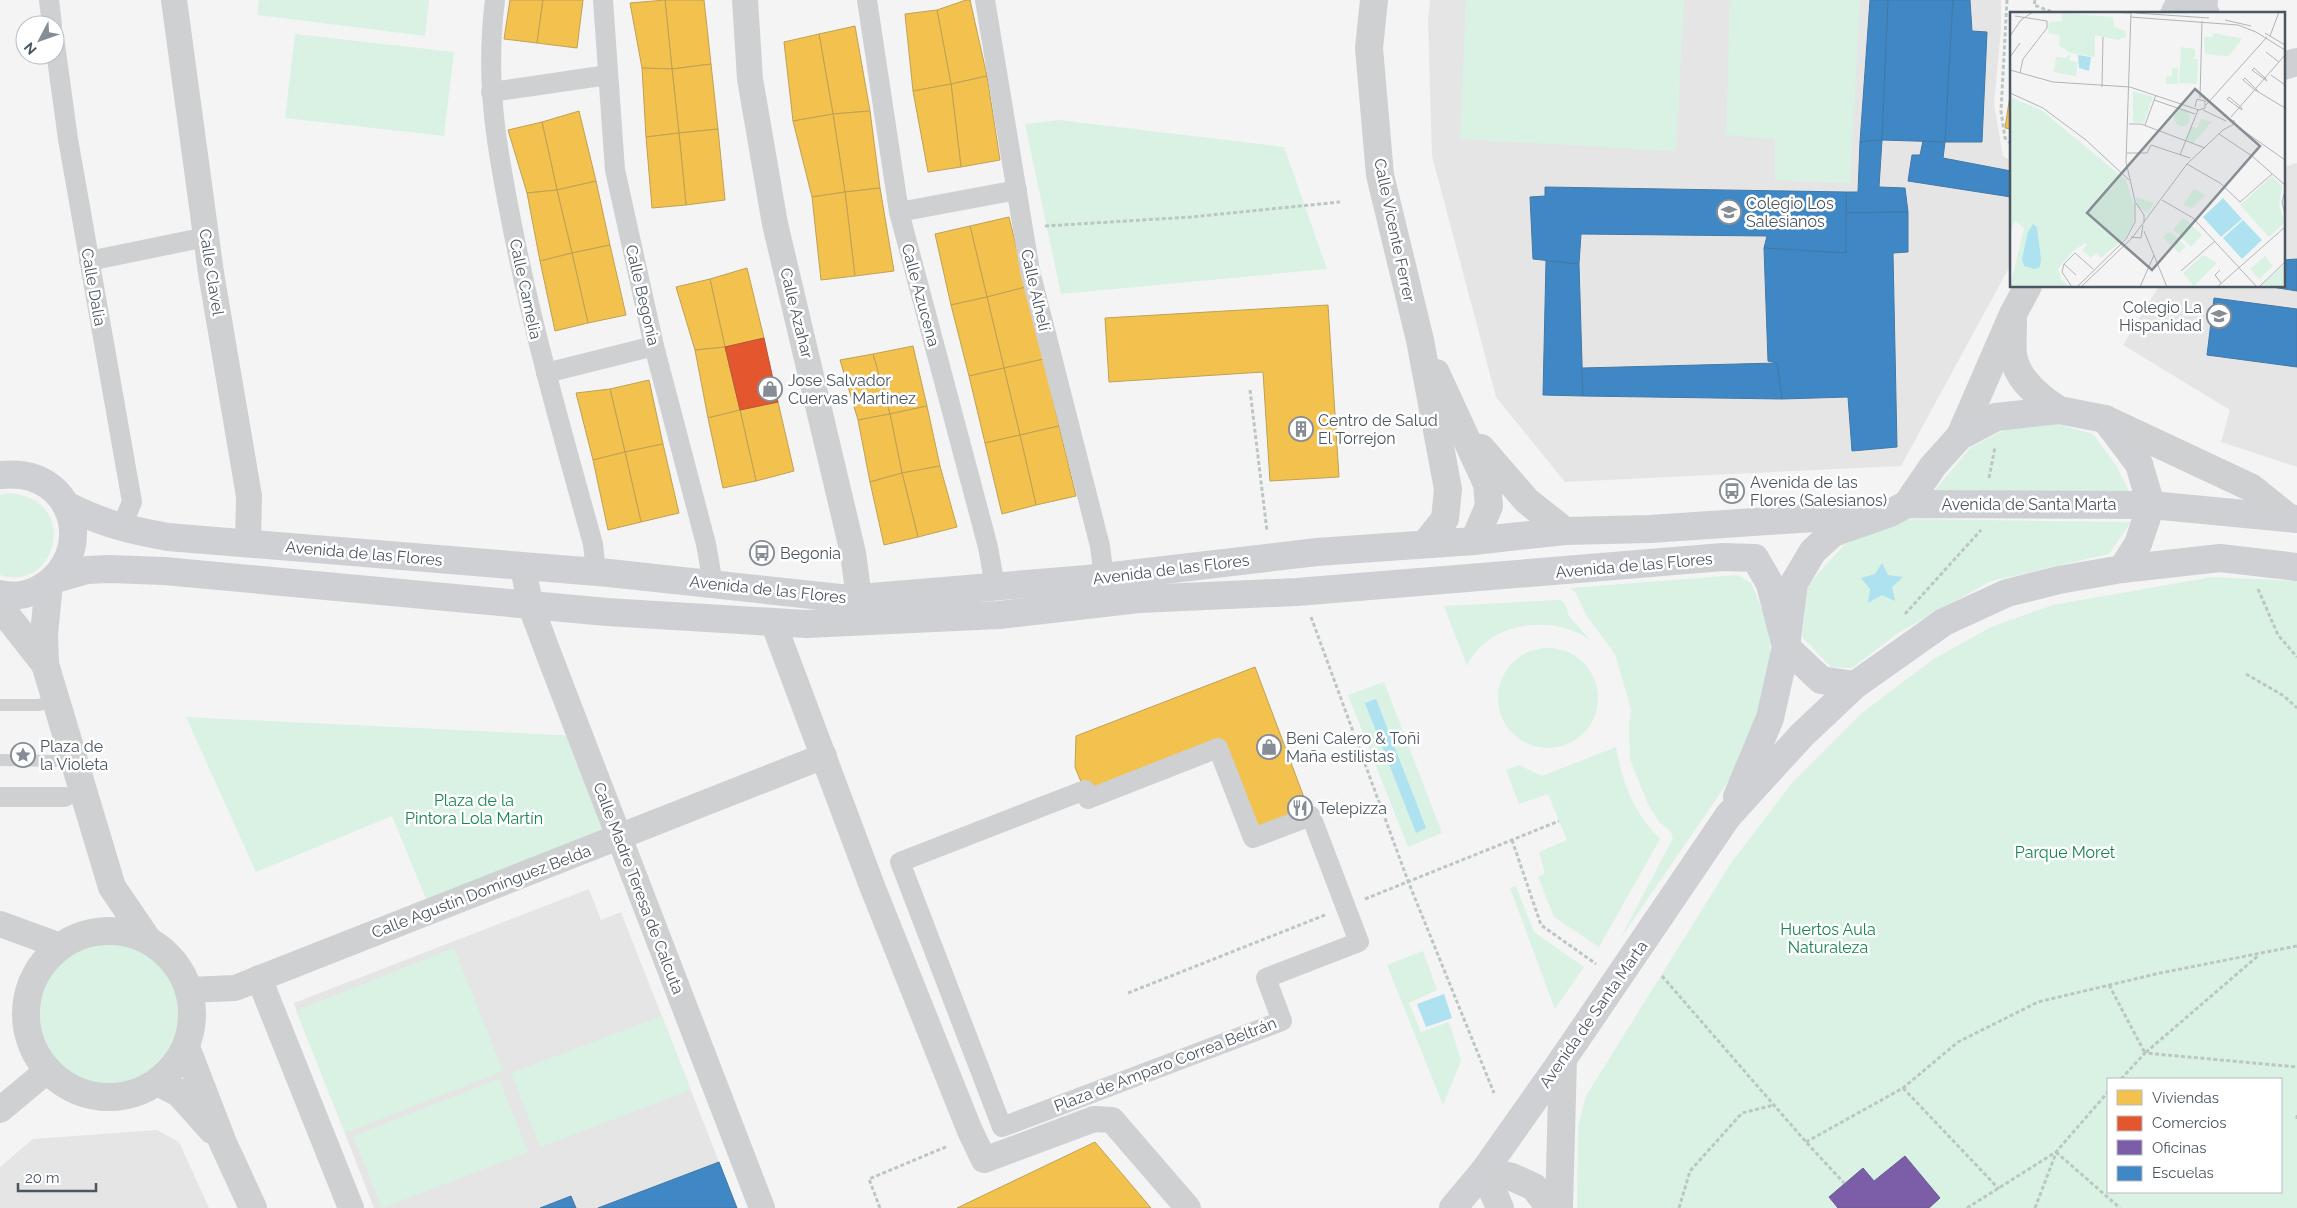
<svg xmlns="http://www.w3.org/2000/svg" width="2297" height="1208" font-family="Raleway,sans-serif">
	<rect width="100%" height="100%" fill="#f4f4f4"/>
	<g fill="#e6e5e6">
		<path d="M1430,0H2001V29L1994,104L2003,156L2011,161V264L1901,466L1565,482L1496,397L1432,156L1428,21Z"/>
		<path d="M2297,163V467L2221,442L2230,410L2123,345L2159,286H2283V167Z"/>
		<path d="M589,889L601,920L621,912L737,1208H374L294,1003Z"/>
		<path d="M157,1130L179,1142L209,1208H0V1167L33,1139Z"/>
	</g>
	<g fill="#d9f2e3" fill-rule="evenodd">
		<path d="M259,0H429L425,36L257,15Z"/>
		<path d="M1466,0H1684L1676,151L1460,139Z"/>
		<path d="M1730,0H1860L1850,183L1775,180V139L1726,135Z"/>
		<path d="M295,34L454,52L444,136L285,118Z"/>
		<path d="M1059,120L1284,147L1327,269L1061,294L1025,124Z"/>
		<path d="M2054,423L2093,434L2115,464L2130,493L1935,490L1971,447L2004,430Z"/>
		<path d="M9,493C82,499 56,594 0,575V495Z"/>
		<path d="M1902,519L2131,522L2109,554L1991,581L1898,633L1852,668L1831,667L1802,637L1808,585L1844,545Z"/>
		<path d="M1737,575L1751,583L1759,602L1767,622L1771,652L1754,744L1620,939L1673,838L1670,830L1659,822L1648,804L1630,759L1629,727L1631,709L1615,654L1586,615L1576,593L1570,588Z"/>
		<path d="M2212,577L2297,581V1208H1577L1578,1127L1586,1096L1731,863L1792,783L1862,713L1932,660L1991,627L2053,605ZM2108,1079H2281V1192H2108Z"/>
		<path d="M1560,600L1564,602L1569,616L1590,640C1553,613 1487,622 1467,666L1444,606Z"/>
		<circle cx="1548" cy="698" r="50"/>
		<path d="M1384,682L1442,833L1408,847L1348,695Z"/>
		<path d="M186,717L580,736L619,838L431,911L392,816L256,872Z"/>
		<path d="M1616,747C1623,785 1633,811 1660,839L1599,947L1554,917L1538,877L1545,873L1539,852L1567,840L1548,794L1519,804L1506,770L1519,765L1542,776Z"/>
		<path d="M1516,886L1534,932L1584,967L1555,1009L1510,888Z"/>
		<circle cx="111" cy="1014" r="71"/>
		<path d="M454,948L503,1071L345,1133L296,1011Z"/>
		<path d="M1423,951L1437,990L1409,1003L1421,1032L1449,1022L1461,1061L1443,1105L1387,965Z"/>
		<path d="M662,1016L691,1090L540,1147L511,1073Z"/>
		<path d="M499,1079L528,1152L382,1208L353,1136Z"/>
	</g>
	<g fill="#aee2f0">
		<path d="M1882,563L1888,575L1903,577L1892,587L1895,601L1882,595L1868,603L1870,589L1861,578L1875,574Z"/>
		<path d="M1376,699L1426,828L1416,833L1365,703Z"/>
		<path d="M1444,994L1452,1018L1426,1027L1417,1004Z"/>
	</g>
	<g fill="#f2c14e" stroke="#c0a154">
		<path d="M510,0H543L537,43L504,39Z"/>
		<path d="M543,0H583L577,48L537,43Z"/>
		<path d="M665,0H704L711,64L672,69Z"/>
		<path d="M665,0L672,69L642,68L630,3Z"/>
		<path d="M966,0H970L987,76L951,84L937,10Z"/>
		<path d="M937,10L951,84L913,91L905,14Z"/>
		<path d="M855,26L870,111L833,114L819,34Z"/>
		<path d="M819,34L833,114L793,121L784,42Z"/>
		<path d="M711,64L718,129L679,133L672,69Z"/>
		<path d="M642,68L672,69L679,133L646,137Z"/>
		<path d="M987,76L1000,160L961,167L951,84Z"/>
		<path d="M951,84L961,167L928,172L913,91Z"/>
		<path d="M2011,89V129L2005,128Z"/>
		<path d="M579,111L596,181L557,190L542,122Z"/>
		<path d="M870,111L880,188L845,192L833,114Z"/>
		<path d="M833,114L845,192L812,197L793,121Z"/>
		<path d="M542,122L557,190L527,193L508,130Z"/>
		<path d="M718,129L725,200L686,205L679,133Z"/>
		<path d="M679,133L686,205L652,208L646,137Z"/>
		<path d="M596,181L610,245L572,253L557,190Z"/>
		<path d="M880,188L894,271L855,276L845,192Z"/>
		<path d="M557,190L572,253L540,261L527,193Z"/>
		<path d="M845,192L855,276L821,280L812,197Z"/>
		<path d="M1009,217L1026,287L987,297L970,226Z"/>
		<path d="M970,226L987,297L951,305L935,234Z"/>
		<path d="M610,245L626,315L588,323L572,253Z"/>
		<path d="M572,253L588,323L555,331L540,261Z"/>
		<path d="M747,268L764,338L725,347L710,279Z"/>
		<path d="M710,279L725,347L695,350L676,287Z"/>
		<path d="M1026,287L1044,359L1004,368L987,297Z"/>
		<path d="M987,297L1004,368L969,376L951,305Z"/>
		<path d="M1328,305L1339,477L1270,481L1263,372L1109,382L1105,318Z"/>
		<path d="M913,346L927,406L890,414L873,354Z"/>
		<path d="M725,347L740,410L708,418L695,350Z"/>
		<path d="M873,354L890,414L858,420L840,360Z"/>
		<path d="M1044,359L1059,426L1020,435L1004,368Z"/>
		<path d="M1004,368L1020,435L985,443L969,376Z"/>
		<path d="M649,380L663,444L625,452L610,389Z"/>
		<path d="M610,389L625,452L593,460L576,393Z"/>
		<path d="M778,402L794,471L756,481L740,410Z"/>
		<path d="M927,406L940,466L902,473L890,414Z"/>
		<path d="M740,410L756,481L723,488L708,418Z"/>
		<path d="M890,414L902,473L870,482L858,420Z"/>
		<path d="M1059,426L1076,496L1036,505L1020,435Z"/>
		<path d="M1020,435L1036,505L1002,514L985,443Z"/>
		<path d="M663,444L679,513L641,522L625,452Z"/>
		<path d="M625,452L641,522L608,530L593,460Z"/>
		<path d="M940,466L957,527L918,537L902,473Z"/>
		<path d="M902,473L918,537L884,545L870,482Z"/>
		<path d="M1255,667L1311,816L1253,838L1218,748L1088,799L1075,767L1076,736Z"/>
		<path d="M1095,1142L1151,1208H957Z"/>
	</g>
	<path fill="#e4572e" stroke="#b6573d" d="M764,338L778,402L740,410L725,347Z"/>
	<path fill="#7b5ea7" stroke="#6c5c92" d="M1905,1156L1940,1198L1929,1208H1838L1829,1197L1863,1168L1874,1181Z"/>
	<g fill="#3f88c5" stroke="#4279a7">
		<path d="M1870,0H1888L1882,140L1860,142Z"/>
		<path d="M1888,0H1953L1945,142L1882,140Z"/>
		<path d="M1953,0H1970L1972,31L1987,32L1982,142H1945Z"/>
		<path d="M1882,140L1879,187L1905,188L1908,212L1846,213V192H1858L1860,142Z"/>
		<path d="M1923,141L1945,142L1943,158L2011,171V197L1908,181L1912,155H1920Z"/>
		<path d="M1545,187L1846,192V253L1764,248L1767,236L1581,234L1579,264L1533,259L1530,197L1545,196Z"/>
		<path d="M1908,212V252L1893,253L1897,447L1852,451L1848,397L1782,399L1777,363L1768,361L1764,248L1846,253V213Z"/>
		<path d="M2297,259V291L2266,286H2283V260Z"/>
		<path d="M1546,261L1579,264L1583,396L1543,395Z"/>
		<path d="M2214,298L2297,309V367L2207,355Z"/>
		<path d="M1777,363L1782,399L1583,396L1582,368Z"/>
		<path d="M719,1162L737,1208H598Z"/>
		<path d="M571,1196L576,1208H540Z"/>
	</g>
	<g fill="none" stroke-linecap="round" stroke-linejoin="round">
		<g stroke="#bcc7c4" stroke-width="3" stroke-dasharray="4 2.5" stroke-linecap="butt">
			<path d="M2007,0L2001,111L2005,138L2011,144"/>
			<path d="M2035,0L2034,5L2057,14"/>
			<path d="M1045,226L1191,217L1340,202"/>
			<path d="M1250,390L1267,531"/>
			<path d="M1989,478L1995,447"/>
			<path d="M2258,589L2278,635L2297,657"/>
			<path d="M1905,614L1981,530"/>
			<path d="M1311,617L1408,881L1494,1093"/>
			<path d="M2246,674L2284,696L2297,708"/>
			<path d="M1512,840L1541,925L1596,964"/>
			<path d="M1365,899L1559,821"/>
			<path d="M1662,976L1806,1142L1844,1183"/>
			<path d="M2109,985L2145,1053L2259,955"/>
			<path d="M1128,993L1325,915"/>
			<path d="M2121,1079L2145,1053L2297,1067"/>
			<path d="M1903,1088L1999,1189"/>
			<path d="M2297,1115V1120"/>
			<path d="M1806,1142L1903,1088L1958,1042L2038,1002L2160,973L2297,946"/>
			<path d="M2056,1152L2120,1208"/>
			<path d="M880,1208L869,1179L948,1146"/>
			<path d="M1679,1208L1690,1171L1742,1113L1774,1105"/>
			<path d="M1967,1208L2056,1152L2108,1092"/>
			<path d="M2035,1208L2056,1153"/>
		</g>
		<g stroke="#ced0d2" stroke-width="12">
			<path d="M0,705H39L55,700"/>
			<path d="M0,760L55,761L72,759"/>
		</g>
		<g stroke="#ced0d2" stroke-width="20">
			<path d="M49,0L52,25"/>
			<path d="M495,0C484,86 498,156 515,240C536,342 565,443 593,544L596,572"/>
			<path d="M603,0L615,170L654,346L706,544L713,584"/>
			<path d="M867,0L899,212L988,547L995,586"/>
			<path d="M985,0L1030,271L1100,546L1104,577"/>
			<path d="M55,44L68,139L132,502L121,528"/>
			<path d="M491,92L608,75"/>
			<path d="M899,212L1017,190"/>
			<path d="M89,261L206,237"/>
			<path d="M546,373L654,346"/>
			<path d="M1218,748L1253,838L1311,816L1359,942L1266,978L1282,1021L1002,1127L900,862L1085,790L1088,799Z"/>
			<path d="M0,797H65"/>
		</g>
		<g stroke="#ced0d2" stroke-width="26">
			<path d="M174,0L211,273L249,496L248,544"/>
			<path d="M745,0L750,79L775,224L853,553L859,598L867,619"/>
			<path d="M523,567L530,604L549,655L762,1208"/>
			<path d="M773,622L872,886L970,1131L984,1160L1094,1119L1112,1120L1188,1208"/>
			<path d="M0,924L60,946"/>
			<path d="M259,978L351,1208"/>
			<path d="M189,990L235,988L824,756"/>
			<path d="M0,1110L48,1070"/>
		</g>
		<g stroke="#ced0d2" stroke-width="28">
			<path d="M1374,0L1369,48L1380,175L1420,340L1448,489L1445,519L1425,544"/>
			<path d="M2204,0L2203,10L2206,14"/>
			<path d="M2174,14L2181,0"/>
			<path d="M2283,66L2297,62"/>
			<path d="M2013,322C2013,332 2012,344 2013,354C2016,379 2039,397 2059,410"/>
			<path d="M1436,373L1487,484L1489,506L1474,541"/>
			<path d="M2105,419L2252,488L2289,518"/>
			<path d="M1960,436L2013,314L2028,286"/>
			<path d="M1481,448L1527,501L1565,531"/>
			<path d="M49,584L44,634L45,664L112,887L148,940"/>
			<path d="M0,607L45,664"/>
			<circle cx="109" cy="1014" r="83"/>
			<path d="M186,1047L223,1143L253,1208"/>
			<path d="M158,1082L179,1093L212,1130"/>
			<path d="M1484,1171L1512,1177L1534,1187L1550,1208"/>
			<path d="M1484,1171L1500,1208"/>
			<path d="M1559,1208L1563,1059"/>
		</g>
		<g stroke="#ced0d4" stroke-width="28">
			<path d="M0,475C10,474 21,474 31,477C85,494 87,566 37,590C26,595 12,597 0,594"/>
			<path d="M1907,504L1933,466L1960,436L1996,417L2059,410L2105,419L2139,464L2151,505L2138,544L2122,569"/>
			<path d="M66,505C101,523 129,530 168,537L609,573L840,598H859L1087,579L1317,552L1474,541L1565,531L1650,529L1890,513"/>
			<path d="M55,579L87,570L109,569L164,571L607,612L806,624L999,615L1139,599L1297,592L1723,557L1755,558L1770,584L1786,647L1821,680L1855,685"/>
			<path d="M1737,797L1770,718L1786,647L1794,583L1813,551L1833,533L1890,513L1907,504L2151,505L2297,519"/>
			<path d="M1453,1208L1484,1171L1563,1059L1728,816L1802,735L1855,685L1944,622L2007,593L2059,580L2122,569L2220,558L2297,567"/>
		</g>
	</g>
	<defs>
		<symbol id="school-ring" viewBox="-11 -11 22 22"><circle r="9.5" fill="#fff" stroke="#868d94" stroke-width="1.5"/><path d="M0-5L7-2L0 1L-7-2ZM-4 1L0 2.5L4 1V4Q0 6-4 4Z" fill="#868d94"/></symbol>
		<symbol id="shop-ring" viewBox="-11 -11 22 22"><circle r="9.5" fill="#fff" stroke="#868d94" stroke-width="1.5"/><path d="M-5-2.5h2.3a2.7 3.5 0 0 1 5.4 0H5L5.5 6h-11ZM-1.5-2.5h3a1.5 2.3 0 0 0-3 0Z" fill="#868d94"/></symbol>
		<symbol id="building-ring" viewBox="-11 -11 22 22"><circle r="9.5" fill="#fff" stroke="#868d94" stroke-width="1.5"/><path d="M-4-6H4V6H1V3H-1V6H-4ZM-2.5-4.3h1.7v1.8h-1.7ZM.8-4.3h1.7v1.8H.8ZM-2.5-1h1.7V.8h-1.7ZM.8-1h1.7V.8H.8Z" fill="#868d94"/></symbol>
		<symbol id="bus-ring" viewBox="-11 -11 22 22"><circle r="9.5" fill="#fff" stroke="#868d94" stroke-width="1.5"/><path d="M-5-6H5V4H4V6H2V4H-2V6H-4V4H-5ZM-3.5-4V0h7V-4ZM-3.5 1.2v1.5H-2V1.2ZM2 1.2v1.5H3.5V1.2Z" fill="#868d94"/></symbol>
		<symbol id="sight-ring" viewBox="-11 -11 22 22"><circle r="9.5" fill="#fff" stroke="#868d94" stroke-width="1.5"/><path d="M0-6L1.8-2.2L6-1.7L2.9 1.2L3.7 5.4L0 3.3L-3.7 5.4L-2.9 1.2L-6-1.7L-1.8-2.2Z" fill="#868d94"/></symbol>
		<symbol id="restaurant-ring" viewBox="-11 -11 22 22"><circle r="9.5" fill="#fff" stroke="#868d94" stroke-width="1.5"/><path d="M-5-6h1v4h1v-4h1v4h1v-4h1v5L-1.5 .5V6h-2V.5L-5-1ZM5-6V6H3V1.5H1.5Q1.5-4 5-6Z" fill="#868d94"/></symbol>
	</defs>
	<g fill-rule="evenodd">
		<use href="#school-ring" x="1715" y="198" width="28" height="28"/>
		<use href="#school-ring" x="2205" y="302" width="28" height="28"/>
		<use href="#shop-ring" x="756" y="375" width="28" height="28"/>
		<use href="#building-ring" x="1287" y="415" width="28" height="28"/>
		<use href="#bus-ring" x="1718" y="477" width="28" height="28"/>
		<use href="#bus-ring" x="748" y="539" width="28" height="28"/>
		<use href="#shop-ring" x="1255" y="733" width="28" height="28"/>
		<use href="#sight-ring" x="9" y="741" width="28" height="28"/>
		<use href="#restaurant-ring" x="1286" y="794" width="28" height="28"/>
	</g>
	<g text-anchor="middle" stroke-width="5" stroke-linejoin="round" paint-order="stroke">
		<g font-size="16" fill="#4a5661" stroke="#fff" text-anchor="start">
			<text x="1746" y="209">Colegio Los<tspan x="1746" dy="18">Salesianos</tspan></text>
			<text x="2202" y="313" text-anchor="end">Colegio La<tspan x="2202" dy="18">Hispanidad</tspan></text>
			<text x="788" y="386">Jose Salvador<tspan x="788" dy="18">Cuervas Martinez</tspan></text>
			<text x="1318" y="426">Centro de Salud<tspan x="1318" dy="18">El Torrejon</tspan></text>
			<text x="1750" y="488">Avenida de las<tspan x="1750" dy="18">Flores (Salesianos)</tspan></text>
			<text x="780" y="559">Begonia</text>
			<text x="1286" y="744">Beni Calero &amp; Toñi<tspan x="1286" dy="18">Maña estilistas</tspan></text>
			<text x="40" y="752">Plaza de<tspan x="40" dy="18">la Violeta</tspan></text>
			<text x="1318" y="814">Telepizza</text>
		</g>
		<g font-size="16" fill="#4a5661" stroke="#fff">
			<text transform="translate(1395 230) rotate(78)" y="6">Calle Vicente Ferrer</text>
			<text transform="translate(212 272) rotate(81)" y="6">Calle Clavel</text>
			<text transform="translate(94 287) rotate(80)" y="6">Calle Dalia</text>
			<text transform="translate(526 289) rotate(78)" y="6">Calle Camelia</text>
			<text transform="translate(1036 290) rotate(77)" y="6">Calle Alhelí</text>
			<text transform="translate(643 295) rotate(77)" y="6">Calle Begonia</text>
			<text transform="translate(921 295) rotate(75)" y="6">Calle Azucena</text>
			<text transform="translate(797 313) rotate(76)" y="6">Calle Azahar</text>
			<text x="2029" y="510">Avenida de Santa Marta</text>
			<text transform="translate(364 553) rotate(5)" y="6">Avenida de las Flores</text>
			<text transform="translate(1634 565) rotate(-5)" y="6">Avenida de las Flores</text>
			<text transform="translate(1171 569) rotate(-7)" y="6">Avenida de las Flores</text>
			<text transform="translate(768 589) rotate(6)" y="6">Avenida de las Flores</text>
			<text transform="translate(639 888) rotate(69)" y="6">Calle Madre Teresa de Calcuta</text>
			<text transform="translate(481 891) rotate(-21)" y="6">Calle Agustín Domínguez Belda</text>
			<text transform="translate(1593 1014) rotate(-55)" y="6">Avenida de Santa Marta</text>
			<text transform="translate(1165 1064) rotate(-21)" y="6">Plaza de Amparo Correa Beltrán</text>
		</g>
		<g font-size="16" fill="#17864f" stroke="#fff">
			<text x="474" y="806">Plaza de la<tspan x="474" dy="18">Pintora Lola Martín</tspan></text>
			<text x="2065" y="858">Parque Moret</text>
			<text x="1828" y="935">Huertos Aula<tspan x="1828" dy="18">Naturaleza</tspan></text>
		</g>
	</g>
	<g transform="translate(2010 12)">
		<rect width="275" height="275" fill="#f4f4f4"/>
		<path d="M52,1L103,5L104,15L116,19V25L108,28L85,23V45L61,41L49,34L50,23L38,21L39,10L52,9ZM203,21L229,26L232,27L219,44L201,43L195,41L194,25H203ZM171,35L185,37V46H178L188,47L187,72L169,71ZM60,42V49L68,50L66,64L44,60L46,45L55,46ZM168,55V72H156V65L162,64V57ZM123,79L143,85L134,111L123,110ZM0,85L31,98L116,168L124,194L123,212L115,226L91,246L86,241L81,246L72,238L77,233L84,240L75,231L62,240L48,257L52,268L60,275H0L14,216L5,209L0,221ZM164 106a8 8 0 1 1 16 0a8 8 0 1 1-16 0ZM191,107L202,110L183,131L176,128L181,114L187,117ZM262,164L272,174L269,194L275,210L259,225L230,193ZM184,177L195,183L182,196L173,193ZM126,185L144,191L137,201L127,194ZM174,206L192,223L181,235L163,217ZM157,221H162L176,234L169,241L153,225ZM193,243L207,251L184,274L173,261ZM255,244L263,254L249,267L240,257ZM275,252V270L270,275L252,273Z" fill="#d9f2e3"/>
		<path d="M68,43L81,45L79,59L69,56ZM213,186L232,207L211,225L193,205ZM233,208L252,228L232,247L213,226ZM23,212L27,216L31,247L30,255L25,257L14,254L12,247L18,220Z" fill="#aee2f0"/>
		<path fill="none" stroke="#b0b5b9" stroke-width="1" d="M101,0L120,1M126,1L199,6M5,4L37,9V16L13,47L10,61M120,5L228,13L246,20L275,38M215,8L241,14M255,21L275,33M0,24L11,8L23,0M260,24L269,0M256,40L269,50M0,45L10,31M244,56L255,66L257,69L242,58ZM0,58L43,70L120,75L189,98L195,96V89L187,87L185,95M261,63L275,73M92,75L93,25M248,79L235,66L233,68L245,78L275,96M0,81L33,96L76,128L119,168M219,85L231,95L232,98L217,87ZM190,86L192,9M144,88L185,102M196,93L257,25M193,98L216,109M221,105L275,43M119,112H131L195,136M224,112L275,148M135,113L146,83M209,122L242,144L275,173M117,141H137L141,133L180,146M170,143L188,98M177,152L210,171L230,190L262,162M275,179L272,190L275,202M152,188L183,206L247,275M126,191L134,203V211M134,219L157,275M121,225L131,226L133,213M54,252L66,263M210,258L205,263L211,271M171,259L205,229M62,275L52,260L54,252L65,241L83,257M67,275L116,227L125,210V189L116,150L121,0M71,275L122,226L177,152L213,118L224,112V108M130,275L144,243M207,275L275,215M249,275L275,250"/>
		<path fill="#868d94" fill-opacity="0.15" stroke="#868d94" stroke-width="2.5" d="M185,77L250,134L142,258L77,201Z"/>
		<rect width="275" height="275" fill="none" stroke="#4a5661" stroke-width="2.5"/>
	</g>
	<rect x="2107" y="1078" width="175" height="115" fill="#ffffff" stroke="#b7bbc0"/>
	<rect x="2117" y="1090" width="25" height="15" fill="#f2c14e" stroke="#b7bbc0"/>
	<text x="2152" y="1103" font-size="15" fill="#4a5661">Viviendas</text>
	<rect x="2117" y="1116" width="25" height="15" fill="#e4572e" stroke="#b7bbc0"/>
	<text x="2152" y="1128" font-size="15" fill="#4a5661">Comercios</text>
	<rect x="2117" y="1140" width="25" height="15" fill="#7b5ea7" stroke="#b7bbc0"/>
	<text x="2152" y="1153" font-size="15" fill="#4a5661">Oficinas</text>
	<rect x="2117" y="1166" width="25" height="15" fill="#3f88c5" stroke="#b7bbc0"/>
	<text x="2152" y="1178" font-size="15" fill="#4a5661">Escuelas</text>
	<g transform="translate(40 40) rotate(229)"><circle r="24" fill="#ffffff" stroke="#b7bbc0"/>
	<path d="M0-4L9 19L0 12L-9 19Z" fill="#868d94"/>
	<text y="-8" font-size="14" font-weight="bold" text-anchor="middle" fill="#4a5661">N</text>
	</g>
	<path d="M18 1183v8h78v-8" fill="none" stroke="#4a5661" stroke-width="2.5"/>
	<text x="25" y="1183" font-size="15" fill="#4a5661" stroke="#ffffff" stroke-width="4" paint-order="stroke">20 m</text>
</svg>
